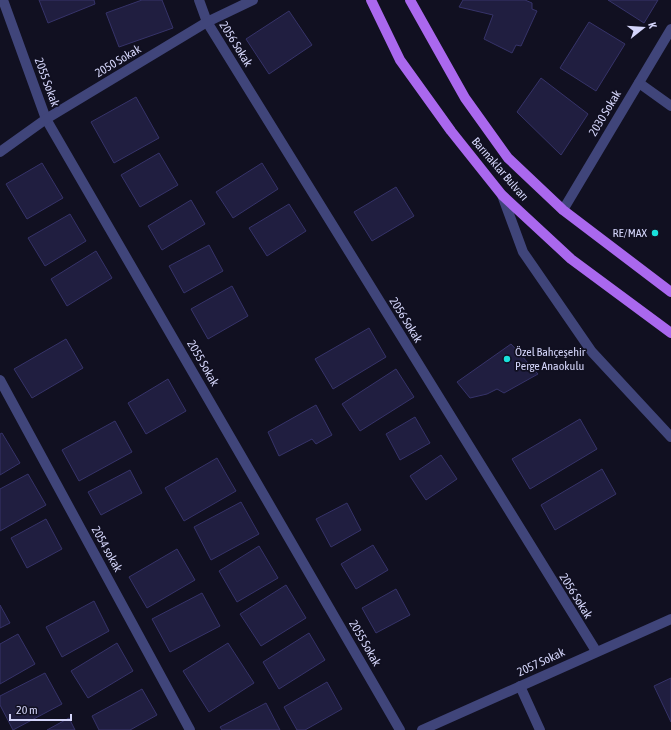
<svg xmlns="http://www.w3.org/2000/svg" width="671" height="730" font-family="'Asap Condensed',sans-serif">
	<rect width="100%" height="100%" fill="#111021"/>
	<g fill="#201e40" stroke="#363369">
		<path d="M39,0H94L95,4L48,23Z"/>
		<path d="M142,0H162L173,28L119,47L106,13Z"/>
		<path d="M463,0H525L532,3V9L537,11L521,46L516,45L512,53L484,39L493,15L459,7Z"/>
		<path d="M608,0H658L644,23Z"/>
		<path d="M289,11L312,45L269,74L246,39Z"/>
		<path d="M589,22L625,44L596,91L560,68Z"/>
		<path d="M541,78L588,114L561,155L517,112Z"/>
		<path d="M136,97L159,138L114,163L91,122Z"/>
		<path d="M159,153L178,185L140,207L121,175Z"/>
		<path d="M42,163L63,198L27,219L6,184Z"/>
		<path d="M262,163L278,189L233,218L216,192Z"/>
		<path d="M396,187L414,216L372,241L354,212Z"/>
		<path d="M191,200L205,224L162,250L148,226Z"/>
		<path d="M289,204L306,231L267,256L249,228Z"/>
		<path d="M70,214L86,241L45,266L28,238Z"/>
		<path d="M209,245L223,271L184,293L169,266Z"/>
		<path d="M96,251L112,278L67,306L51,279Z"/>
		<path d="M232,286L248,316L208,339L191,309Z"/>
		<path d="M369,328L386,357L333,389L315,359Z"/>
		<path d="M66,339L83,368L32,398L14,369Z"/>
		<path d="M511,344L538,374L504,393L497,389L487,394L470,398L457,382Z"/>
		<path d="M396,369L414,397L360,431L342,404Z"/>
		<path d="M168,379L186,411L146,434L128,403Z"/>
		<path d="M316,405L332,435L316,444L312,439L279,456L268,432Z"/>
		<path d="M415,417L430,443L400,460L386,434Z"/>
		<path d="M580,419L597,449L530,489L512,459Z"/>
		<path d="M115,421L132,452L79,481L62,450Z"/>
		<path d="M2,433L20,463L0,475V434Z"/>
		<path d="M441,455L457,479L426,500L410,476Z"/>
		<path d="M217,458L236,491L184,521L165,488Z"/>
		<path d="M602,469L616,494L555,530L541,505Z"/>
		<path d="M130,470L142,493L101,515L88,492Z"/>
		<path d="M28,474L46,505L0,531V489Z"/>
		<path d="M241,502L259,534L211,560L194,527Z"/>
		<path d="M347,503L361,530L331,547L316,519Z"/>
		<path d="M46,519L62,549L27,568L11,538Z"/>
		<path d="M373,545L388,570L356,589L341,564Z"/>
		<path d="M259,546L278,578L237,602L219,571Z"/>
		<path d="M177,549L195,580L147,608L129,577Z"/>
		<path d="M286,585L306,618L261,646L240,614Z"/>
		<path d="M396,589L410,615L376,633L362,608Z"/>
		<path d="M202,593L220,626L170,652L152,619Z"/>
		<path d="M94,601L109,631L62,657L46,627Z"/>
		<path d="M0,605L10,623L0,628Z"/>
		<path d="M309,633L325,660L279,689L263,662Z"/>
		<path d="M18,634L35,664L0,684V644Z"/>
		<path d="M117,643L133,671L88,698L71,671Z"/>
		<path d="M228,643L254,683L209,712L183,671Z"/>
		<path d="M45,673L62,704L13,730L0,705V696Z"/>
		<path d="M671,678V722L654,686Z"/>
		<path d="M327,682L342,709L305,730H297L284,707Z"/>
		<path d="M142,689L157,715L130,730H99L92,716Z"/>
		<path d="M266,703L280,730H222L220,727Z"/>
		<path d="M69,718L75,730H47Z"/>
	</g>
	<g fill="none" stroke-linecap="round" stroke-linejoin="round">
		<g stroke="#40457a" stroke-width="10">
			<path d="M3,0L46,119L400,730"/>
			<path d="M199,0L207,22L596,651"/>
			<path d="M639,83L671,106"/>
			<path d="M0,152L46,119L207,22L253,0"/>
			<path d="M502,195L523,252L592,352L671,437"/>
			<path d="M563,210L671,29"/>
			<path d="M0,380L190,730"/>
			<path d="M520,686L540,730"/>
			<path d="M422,730L671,619"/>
		</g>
		<g stroke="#aa68ee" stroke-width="10">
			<path d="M371,0L400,60L451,131L502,195L571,259L671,333"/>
			<path d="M410,0L465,98L508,158L563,210L671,292"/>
		</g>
	</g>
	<g fill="#19e1db" stroke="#111021" stroke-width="1.5">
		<circle cx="655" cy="233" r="4"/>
		<circle cx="507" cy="359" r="4"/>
	</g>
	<g text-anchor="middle" stroke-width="3.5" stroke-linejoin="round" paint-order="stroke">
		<g font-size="12" fill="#d4d5fa" stroke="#111021">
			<text transform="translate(236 44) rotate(58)" y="4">2056 Sokak</text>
			<text transform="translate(118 61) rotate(-31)" y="4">2050 Sokak</text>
			<text transform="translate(47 82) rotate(70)" y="4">2055 Sokak</text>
			<text transform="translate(605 113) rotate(-59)" y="4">2030 Sokak</text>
			<text transform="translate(500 169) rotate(49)" y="4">Barınaklar Bulvarı</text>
			<text transform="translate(406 320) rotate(58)" y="4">2056 Sokak</text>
			<text transform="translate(203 363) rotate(60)" y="4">2055 Sokak</text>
			<text transform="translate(107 549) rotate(61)" y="4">2054 sokak</text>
			<text transform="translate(576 596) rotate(58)" y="4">2056 Sokak</text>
			<text transform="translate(365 643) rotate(60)" y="4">2055 Sokak</text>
			<text transform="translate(541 662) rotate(-25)" y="4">2057 Sokak</text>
		</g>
		<g font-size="12" fill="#d4d5fa" stroke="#111021" text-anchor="end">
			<text x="647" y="237">RE/MAX</text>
			<text x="515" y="356" text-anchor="start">Özel Bahçeşehir<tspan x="515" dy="14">Perge Anaokulu</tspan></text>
		</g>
	</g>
	<g transform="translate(643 28) rotate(73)" stroke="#111021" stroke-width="3" paint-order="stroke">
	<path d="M0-3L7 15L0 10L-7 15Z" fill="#d4d5fa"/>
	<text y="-6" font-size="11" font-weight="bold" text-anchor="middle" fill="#d4d5fa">K</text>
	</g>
	<path d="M10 714v6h61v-6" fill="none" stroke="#d4d5fa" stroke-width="2"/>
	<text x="16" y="714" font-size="12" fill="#d4d5fa" stroke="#111021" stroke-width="3" paint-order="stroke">20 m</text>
</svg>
